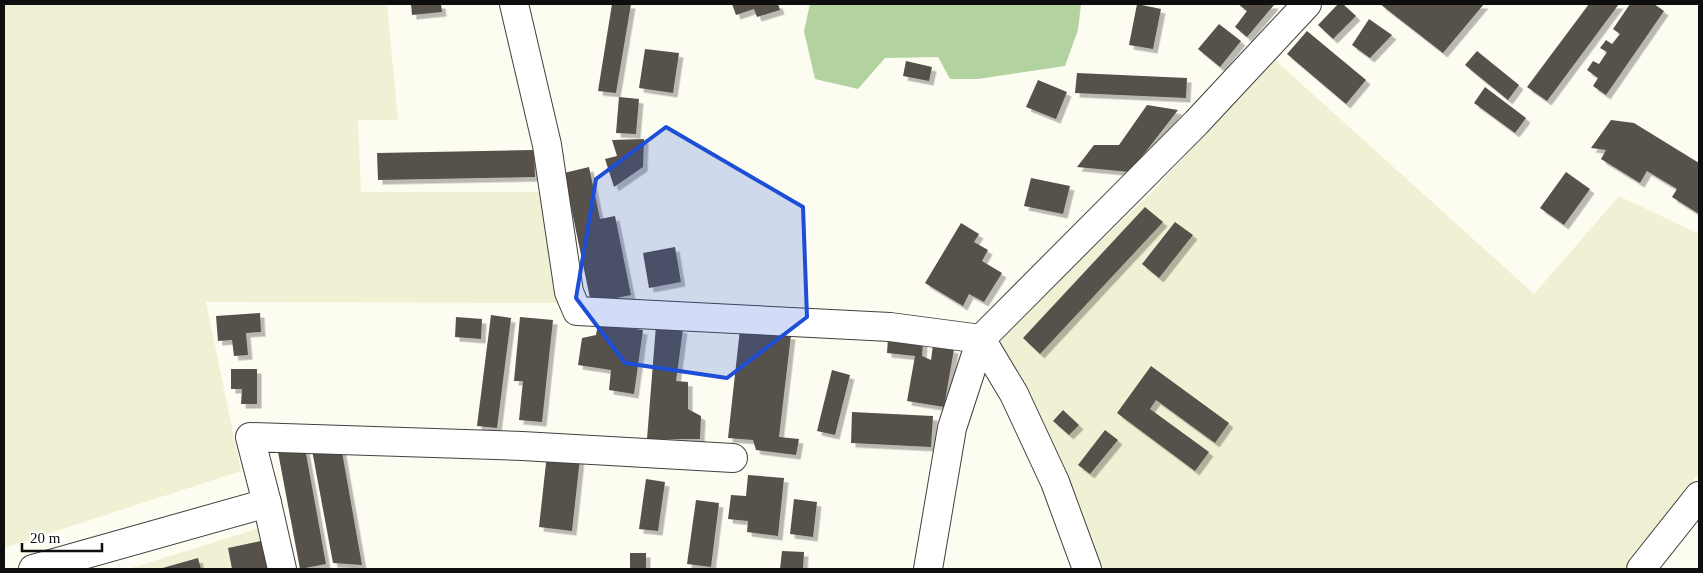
<svg xmlns="http://www.w3.org/2000/svg" width="1703" height="573" font-family="Georgia,serif">
	<defs>
		<filter id="shadow"><feDropShadow dx="4.5" dy="4.5" stdDeviation="0" flood-color="#0004"/></filter>
	</defs>
	<rect width="100%" height="100%" fill="#fdfcf1"/>
	<g fill="#f0f1d4">
		<path d="M4,4H387L398,120H358L361,192H542L562,303L206,302L241,471L4,548Z"/>
		<path d="M1274,59L1534,294L1619,196L1699,234V473L1624,569H1103L997,340L1154,190Z"/>
		<path d="M263,527L273,569H128Z"/>
	</g>
	<path fill="#b2d39f" d="M810,4H1081L1078,30L1065,66L978,79H950L938,57L885,58L858,89L815,79L804,31Z"/>
	<g fill="#56514c" filter="url(#shadow)">
		<path d="M411,4H441L442,12L412,15Z"/>
		<path d="M612,4H631L616,93L598,91Z"/>
		<path d="M732,4H778L780,10L757,17L754,9L736,15Z"/>
		<path d="M1137,4L1161,9L1153,49L1129,45Z"/>
		<path d="M1238,4H1273L1274,5L1247,37L1235,27L1247,11Z"/>
		<path d="M1338,4H1343L1356,16L1333,39L1318,25Z"/>
		<path d="M1380,4H1484L1443,53Z"/>
		<path d="M1589,4H1619L1547,101L1527,87Z"/>
		<path d="M1630,4H1654L1664,11L1606,95L1593,86L1598,78L1587,70L1593,61L1599,64L1607,52L1600,48L1606,40L1612,44L1620,34L1613,29Z"/>
		<path d="M1369,19L1392,35L1370,58L1352,45Z"/>
		<path d="M1219,24L1241,41L1220,67L1198,49Z"/>
		<path d="M1307,31L1366,80L1346,104L1287,54Z"/>
		<path d="M645,49L679,53L673,93L639,88Z"/>
		<path d="M1477,51L1519,85L1508,100L1465,65Z"/>
		<path d="M906,61L932,67L929,81L903,76Z"/>
		<path d="M1077,73L1187,78L1186,98L1075,93Z"/>
		<path d="M1038,80L1067,92L1056,119L1026,107Z"/>
		<path d="M1485,87L1526,118L1515,133L1474,103Z"/>
		<path d="M619,97L639,99L636,134L616,133Z"/>
		<path d="M1147,105L1178,110L1130,172L1077,167L1094,145H1119Z"/>
		<path d="M1611,120L1634,123L1699,163V214L1672,197L1677,189L1647,171L1640,183L1601,159L1606,150L1591,148Z"/>
		<path d="M644,139L643,167L614,187L605,159L617,156L612,140Z"/>
		<path d="M534,150L535,177L378,180L377,153Z"/>
		<path d="M589,167L600,219L615,216L631,295L591,303L564,173Z"/>
		<path d="M1566,172L1590,189L1564,225L1540,208Z"/>
		<path d="M1031,178L1070,186L1063,214L1024,206Z"/>
		<path d="M1145,207L1163,222L1040,354L1023,338Z"/>
		<path d="M1175,222L1193,235L1159,278L1142,264Z"/>
		<path d="M961,223L979,234L974,242L988,250L982,261L1002,273L984,302L969,294L963,306L925,283Z"/>
		<path d="M675,247L681,282L649,288L643,253Z"/>
		<path d="M260,313L261,332L246,333L248,355L234,356L232,340L218,341L216,316Z"/>
		<path d="M491,315L511,318L497,428L477,426Z"/>
		<path d="M456,317L482,319L481,339L455,337Z"/>
		<path d="M520,317L553,320L542,422L519,420L523,381H514Z"/>
		<path d="M598,324L643,330L634,394L609,390L611,370L578,365L582,338L596,335Z"/>
		<path d="M656,325L683,329L676,381L688,382V409L701,416L700,439H647Z"/>
		<path d="M740,329L791,335L779,437L799,439L796,455L756,450L753,440L728,438Z"/>
		<path d="M888,338L923,342L922,356L931,360L933,345L954,349L944,407L907,401L915,356L887,353Z"/>
		<path d="M1151,366L1229,423L1215,443L1156,400L1150,409L1209,452L1195,471L1117,413Z"/>
		<path d="M231,369H257V404H241L242,389H231Z"/>
		<path d="M832,370L850,375L835,435L817,431Z"/>
		<path d="M1063,410L1079,425L1069,435L1053,421Z"/>
		<path d="M852,412L933,416L931,447L851,443Z"/>
		<path d="M1105,430L1118,440L1090,474L1078,465Z"/>
		<path d="M341,446L362,565L333,563L312,450Z"/>
		<path d="M305,448L326,564L300,569L278,452Z"/>
		<path d="M547,454L580,458L572,531L539,527Z"/>
		<path d="M748,475L784,478L778,536L747,532L748,521L728,519L731,495L746,496Z"/>
		<path d="M646,479L665,482L658,531L639,529Z"/>
		<path d="M794,499L817,502L813,537L790,534Z"/>
		<path d="M696,500L719,503L711,567L687,564Z"/>
		<path d="M266,540L272,569H232L228,548Z"/>
		<path d="M782,551L804,552L803,569H780Z"/>
		<rect x="630" y="553" width="16" height="16"/>
		<path d="M198,558L201,569H159Z"/>
	</g>
	<g fill="none" stroke-linecap="round" stroke-linejoin="round">
		<defs>
			<g id="minor">
				<path d="M514,4L547,145L569,292L577,311L890,327L981,339"/>
				<path d="M981,339L1014,394L1055,482L1087,569"/>
				<path d="M267,503L282,569"/>
				<path d="M33,569L267,503L250,437L522,446L733,458"/>
				<path d="M928,569L952,428L981,339L1196,123L1307,4"/>
				<path d="M1641,569L1699,496"/>
			</g>
		</defs>
		<use href="#minor" stroke="#414141" stroke-width="30"/>
		<use href="#minor" stroke="#fff" stroke-width="28"/>
	</g>
	<path fill="#1d4ed8" fill-opacity="0.2" stroke="#1d4ed8" stroke-width="4" stroke-linejoin="round" d="M666,127L803,207L807,317L727,378L625,363L576,298L596,179Z"/>
	<rect width="1703" height="573" fill="none" stroke="#0e0e0e" stroke-width="10"/>
	<path d="M22 543v8h80v-8" fill="none" stroke="#0e0e0e" stroke-width="2.5"/>
	<text x="30" y="543" font-size="15" fill="#0e0e0e" stroke="#ffffff" stroke-width="4" paint-order="stroke">20 m</text>
</svg>
